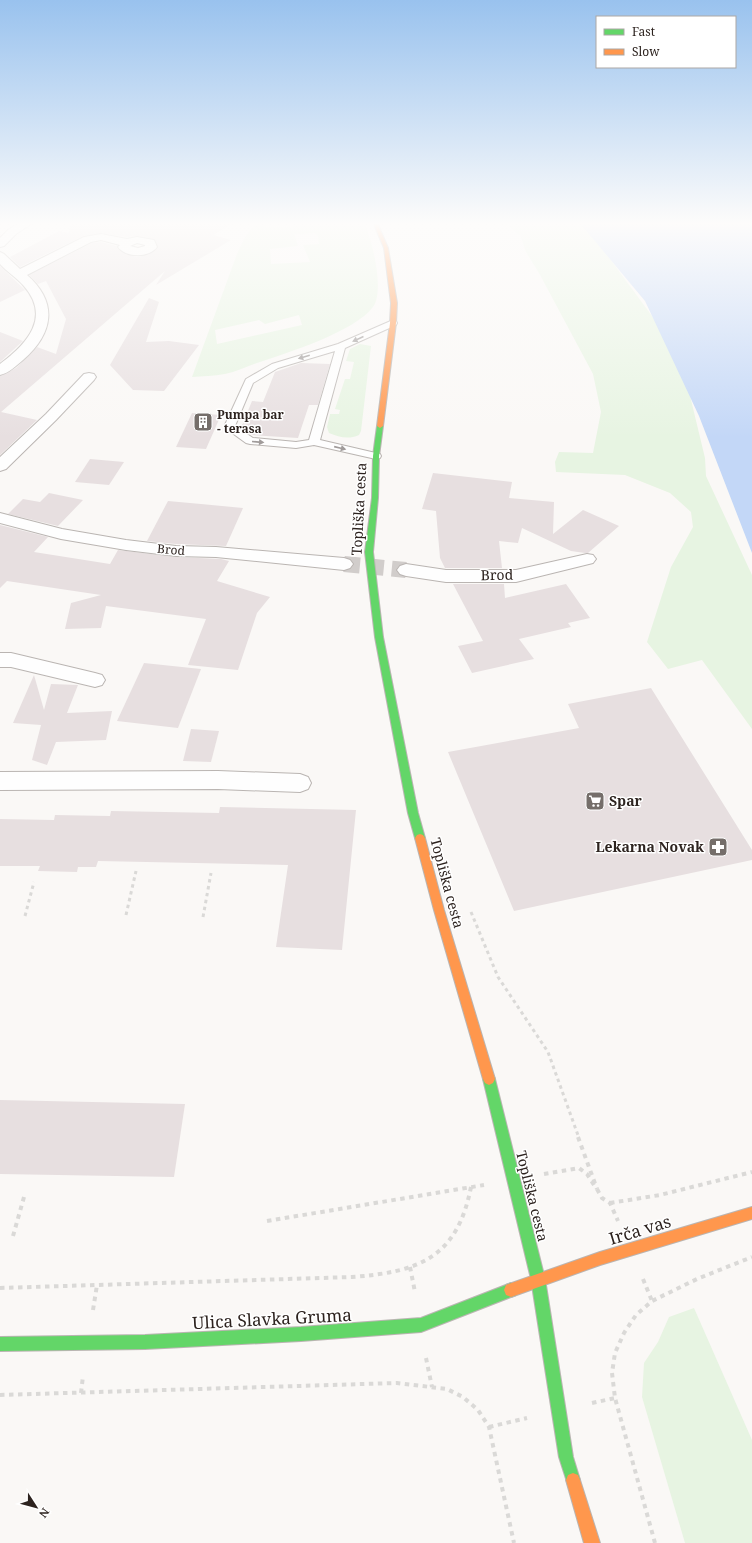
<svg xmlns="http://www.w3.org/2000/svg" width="752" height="1543" font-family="'Noto Serif',serif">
	<rect width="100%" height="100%" fill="#faf8f6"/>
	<g fill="#e7f4e2" fill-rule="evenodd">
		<path d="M256,222H262L263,227H293L291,222H364C372,239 385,291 373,307C354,332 287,353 257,363C246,367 236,372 225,374C214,376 202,376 192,377L237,254L244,239ZM315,233L318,236L319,244L303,245L310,262L271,264L270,249L298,246L294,234ZM299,315L302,325L217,344L215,330L259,320L265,324Z"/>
		<path d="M503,222H581L593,236L680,354L705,458L706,476L752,575V729L702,660L668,669L647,642L671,567L693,527L691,512L670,493L625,475L556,472L555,462L559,452L593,453L601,412L593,374L539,273L526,252L520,235Z"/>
		<path d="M360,344L371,346L361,431L359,435C348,440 339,437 329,433L327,427L330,414H339L340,410L335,409L345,379H350L354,362L346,361L350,349Z"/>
		<path d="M694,1308L752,1440V1543H685L642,1397L644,1363L658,1342L669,1317Z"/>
	</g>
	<path fill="#c3d7f7" d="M579,222L752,223V553L699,416L645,301Z"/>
	<g fill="#e7dfe0">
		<path d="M71,222H235L213,235L231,240L156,285L165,271L1,412L37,420L0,455V376L16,368L37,347L56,354L66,319L46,281L38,284L29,275L92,243L101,242L117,246V248L126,254L137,257L149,254L158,247L154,239L137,236L127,237L101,233L83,236L20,267L10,257L59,231L69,233Z"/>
		<path d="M0,266L25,290L0,302Z"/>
		<path d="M149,298L159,302L146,342L169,341L199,345L164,391L133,390L110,365Z"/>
		<path d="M0,332L23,341L0,362Z"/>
		<path d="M301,363L330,364L318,405H309L298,438L252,435L241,428L252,401L263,402L275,372Z"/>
		<path d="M192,413L221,415L206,449L176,447Z"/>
		<path d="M90,459L124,462L109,485L75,482Z"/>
		<path d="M433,473L512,482L509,498L554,502L553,534L583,510L619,526L588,553H585L571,551L522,528L518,543L499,541L502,568H445L440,558L436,511L422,509Z"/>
		<path d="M49,493L83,500L58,526L8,514L23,499L40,502Z"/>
		<path d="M168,501L201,504L243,508L226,546L176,544L147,541Z"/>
		<path d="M0,525L48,537L34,552L110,564L118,550L176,557L221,559L229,561L217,581L270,597L257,613L238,670L188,665L206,619L106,606L101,628L65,629L71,603L101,595L7,581L0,588Z"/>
		<path d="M453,584H504L505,598L566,584L590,618L568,623L571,627L519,639L534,659L472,673L458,646L483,641Z"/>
		<path d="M144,663L201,669L178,728L117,721Z"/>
		<path d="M34,675L44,710L51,684L78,685L67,713L112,711L106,740L56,742L47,765L32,760L41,725L13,723Z"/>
		<path d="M651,688L752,850V860L514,911L448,752L579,728L568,704Z"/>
		<path d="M191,729L219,731L211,762L183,761Z"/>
		<path d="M220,807L356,810L342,950L276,947L288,865L98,861L96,867H78L77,872L38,871L40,866H0V819L54,820L55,815L110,816L111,811L219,813Z"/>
		<path d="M0,1100L185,1104L174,1177L0,1174Z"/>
	</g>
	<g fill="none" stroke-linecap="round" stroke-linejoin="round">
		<path stroke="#d1cdcb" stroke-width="16" stroke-dasharray="16 8" stroke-linecap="butt" d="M344,564L406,570"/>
		<defs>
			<path id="lane" d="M393,320L396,321L397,323L396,325L345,348L320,440L380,454L381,456L380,458L376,459L314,445L296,448L250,444L246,443L224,427L246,379L272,364L338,344ZM335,351L309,440L296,442L253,438L235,426L253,383L278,368Z"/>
			<g id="street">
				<path d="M21,222H34L16,234L4,246L0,247V238L8,230Z"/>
				<path d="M101,234L127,239L137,237L154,240L157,247C149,258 126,258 118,247L120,245L101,240L91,242L27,275C59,303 53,334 23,360C16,366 9,373 0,375V364C27,344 52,317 23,285C16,277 7,272 0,264V252L4,254L20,269L84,237ZM137,243L145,245V246L138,248L130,246Z"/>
				<path d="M89,373L94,374L96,377L94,380L56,420L6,469L0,471V457L46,414L84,374Z"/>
				<path d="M0,513L62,529L126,540L176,546L216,547L344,558L350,560L353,564L350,568L344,570L216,557L176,556L126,550L61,539L0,523Z"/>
				<path d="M587,554L593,555L596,559L593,563L516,582H446L406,576L400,574L397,570L400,566L406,564L446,570H516Z"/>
				<path d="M0,653H11L95,673L102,675L105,680L102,685L95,687L11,667H0Z"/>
				<path d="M218,771L300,774L308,777L311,783L308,789L300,792L218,789L0,790V772Z"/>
			</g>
			<g id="fast">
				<path d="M380,424L383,426L379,456L378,498L373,552L383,637L418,813L425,838L423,841L420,842L417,841L415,838L408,813L375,637L365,552L372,498L373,456L377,426Z"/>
				<path d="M489,1073L493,1075L495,1079L545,1279L573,1457L580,1480L578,1485L573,1487L568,1485L559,1457L531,1279L483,1079L485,1075Z"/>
				<path d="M511,1283L516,1285L518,1290L516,1295L421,1332L301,1341L145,1349L0,1351V1337L145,1335L301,1327L421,1318Z"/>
			</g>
			<g id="slow">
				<path d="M373,222H377L388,248L397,303L396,323L383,426L380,428L377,426L390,323L391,303L384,248Z"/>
				<path d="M420,834L423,835L425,838L444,910L495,1079L493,1083L489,1085L485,1083L483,1079L434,910L415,838L417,835Z"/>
				<path d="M752,1207V1219L600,1265L511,1297L506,1295L504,1290L506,1285L600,1252Z"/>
				<path d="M573,1473L578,1475L580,1480L600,1543H584L566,1480L568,1475Z"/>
			</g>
		</defs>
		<use href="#lane" stroke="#bab5b2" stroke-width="2"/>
		<use href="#street" stroke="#bab5b2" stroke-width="2"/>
		<use href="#fast" stroke="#bab5b2" stroke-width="2"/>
		<use href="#slow" stroke="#bab5b2" stroke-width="2"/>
		<g stroke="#dad9d7" stroke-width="3" stroke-dasharray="3.5 3.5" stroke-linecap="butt">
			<path d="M471,912L498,977L548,1052L579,1138"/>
			<path d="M126,915L136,871"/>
			<path d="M25,916L34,882"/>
			<path d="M203,917L211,873"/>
		</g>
		<g stroke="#dad9d7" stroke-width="4" stroke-dasharray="4.5 4.5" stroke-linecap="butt">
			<path d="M578,1137L597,1189"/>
			<path d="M544,1174L579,1168L587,1174L594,1185"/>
			<path d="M597,1189L602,1198L610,1203L618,1221"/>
			<path d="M610,1203L660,1195L752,1172"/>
			<path d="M267,1221L484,1185"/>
			<path d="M13,1236L24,1197"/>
			<path d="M410,1267L415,1292"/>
			<path d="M643,1279L652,1301"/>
			<path d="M0,1288L352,1277C419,1272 457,1258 471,1187"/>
			<path d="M93,1310L97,1285"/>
			<path d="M426,1358L432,1387"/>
			<path d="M81,1393L83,1376"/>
			<path d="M0,1395L397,1383L447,1389L463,1397L478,1410L489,1427L514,1543"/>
			<path d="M592,1403L615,1398"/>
			<path d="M489,1427L527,1418"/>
			<path d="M655,1543L615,1398L612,1373L615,1353L624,1333L636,1315L652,1301L697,1279L752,1257"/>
		</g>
		<use href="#lane" fill="#fefefe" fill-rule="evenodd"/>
		<use href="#street" fill="#fefefe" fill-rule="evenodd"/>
		<use href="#fast" fill="#63d668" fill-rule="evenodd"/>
		<use href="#slow" fill="#ff974d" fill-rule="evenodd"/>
	</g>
	<defs><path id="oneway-solid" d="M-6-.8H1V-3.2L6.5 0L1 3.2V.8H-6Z"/></defs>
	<g fill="#a09b9a">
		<use href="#oneway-solid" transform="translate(358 339) rotate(156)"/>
		<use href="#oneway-solid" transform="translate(304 357) rotate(164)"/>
		<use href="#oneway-solid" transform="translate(258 442) rotate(5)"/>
		<use href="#oneway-solid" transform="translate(340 448) rotate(13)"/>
	</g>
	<linearGradient id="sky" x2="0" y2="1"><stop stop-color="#99c2ee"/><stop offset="0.51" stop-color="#fdfcfb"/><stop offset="1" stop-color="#fdfcfb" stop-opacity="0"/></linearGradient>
	<rect width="752" height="438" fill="url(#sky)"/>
	<defs>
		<symbol id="building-square" viewBox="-11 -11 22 22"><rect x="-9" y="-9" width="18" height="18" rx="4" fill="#756e6a" stroke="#fff"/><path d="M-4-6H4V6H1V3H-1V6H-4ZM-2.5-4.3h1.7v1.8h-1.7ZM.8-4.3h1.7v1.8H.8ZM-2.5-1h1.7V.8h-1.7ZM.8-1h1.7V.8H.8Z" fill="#fff"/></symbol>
		<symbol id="supermarket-square" viewBox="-11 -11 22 22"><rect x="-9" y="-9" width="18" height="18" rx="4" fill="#756e6a" stroke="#fff"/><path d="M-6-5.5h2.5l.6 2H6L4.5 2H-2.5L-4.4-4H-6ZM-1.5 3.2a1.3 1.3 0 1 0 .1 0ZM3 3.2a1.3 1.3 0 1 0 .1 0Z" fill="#fff"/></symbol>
		<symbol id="pharmacy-square" viewBox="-11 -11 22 22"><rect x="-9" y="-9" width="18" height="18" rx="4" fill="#756e6a" stroke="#fff"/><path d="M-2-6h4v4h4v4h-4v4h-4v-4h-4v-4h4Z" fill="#fff"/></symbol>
	</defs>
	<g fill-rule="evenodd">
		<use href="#building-square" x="192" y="411" width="22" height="22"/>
		<use href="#supermarket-square" x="584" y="790" width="22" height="22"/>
		<use href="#pharmacy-square" x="707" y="836" width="22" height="22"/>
	</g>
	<g text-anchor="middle" stroke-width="3" stroke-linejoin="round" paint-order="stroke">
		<g font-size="12" font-weight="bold" fill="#2d231f" stroke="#fff" text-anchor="start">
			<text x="217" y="419">Pumpa bar<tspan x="217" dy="14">- terasa</tspan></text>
		</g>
		<g font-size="12" fill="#2d231f" stroke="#fff">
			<text transform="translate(171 550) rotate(5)" y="4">Brod</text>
		</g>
		<g font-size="14" fill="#2d231f" stroke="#fff">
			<text transform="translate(359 509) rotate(-87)" y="5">Topliška cesta</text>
			<text transform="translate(497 575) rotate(-1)" y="5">Brod</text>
			<text transform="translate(447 883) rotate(75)" y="5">Topliška cesta</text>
			<text transform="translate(532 1196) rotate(76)" y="5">Topliška cesta</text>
		</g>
		<g font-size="14" font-weight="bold" fill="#2d231f" stroke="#fff" text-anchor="start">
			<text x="609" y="806">Spar</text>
			<text x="704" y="852" text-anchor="end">Lekarna Novak</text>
		</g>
		<g font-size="17" fill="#2d231f" stroke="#fff">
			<text transform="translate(640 1230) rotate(-17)" y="6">Irča vas</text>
			<text transform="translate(272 1319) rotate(-3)" y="6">Ulica Slavka Gruma</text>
		</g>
	</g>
	<rect x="596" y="16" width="140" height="52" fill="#ffffff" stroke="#aba7a5"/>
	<rect x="604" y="29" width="20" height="6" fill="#63d668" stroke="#aba7a5"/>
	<text x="632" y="36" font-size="12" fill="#2d231f">Fast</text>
	<rect x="604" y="49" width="20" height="6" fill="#ff974d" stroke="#aba7a5"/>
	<text x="632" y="56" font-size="12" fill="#2d231f">Slow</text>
	<g transform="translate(36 1507) rotate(126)" stroke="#ffffff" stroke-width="3" paint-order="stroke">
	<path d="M0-3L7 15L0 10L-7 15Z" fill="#2d231f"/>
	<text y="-6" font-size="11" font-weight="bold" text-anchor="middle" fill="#2d231f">N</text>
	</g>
</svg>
